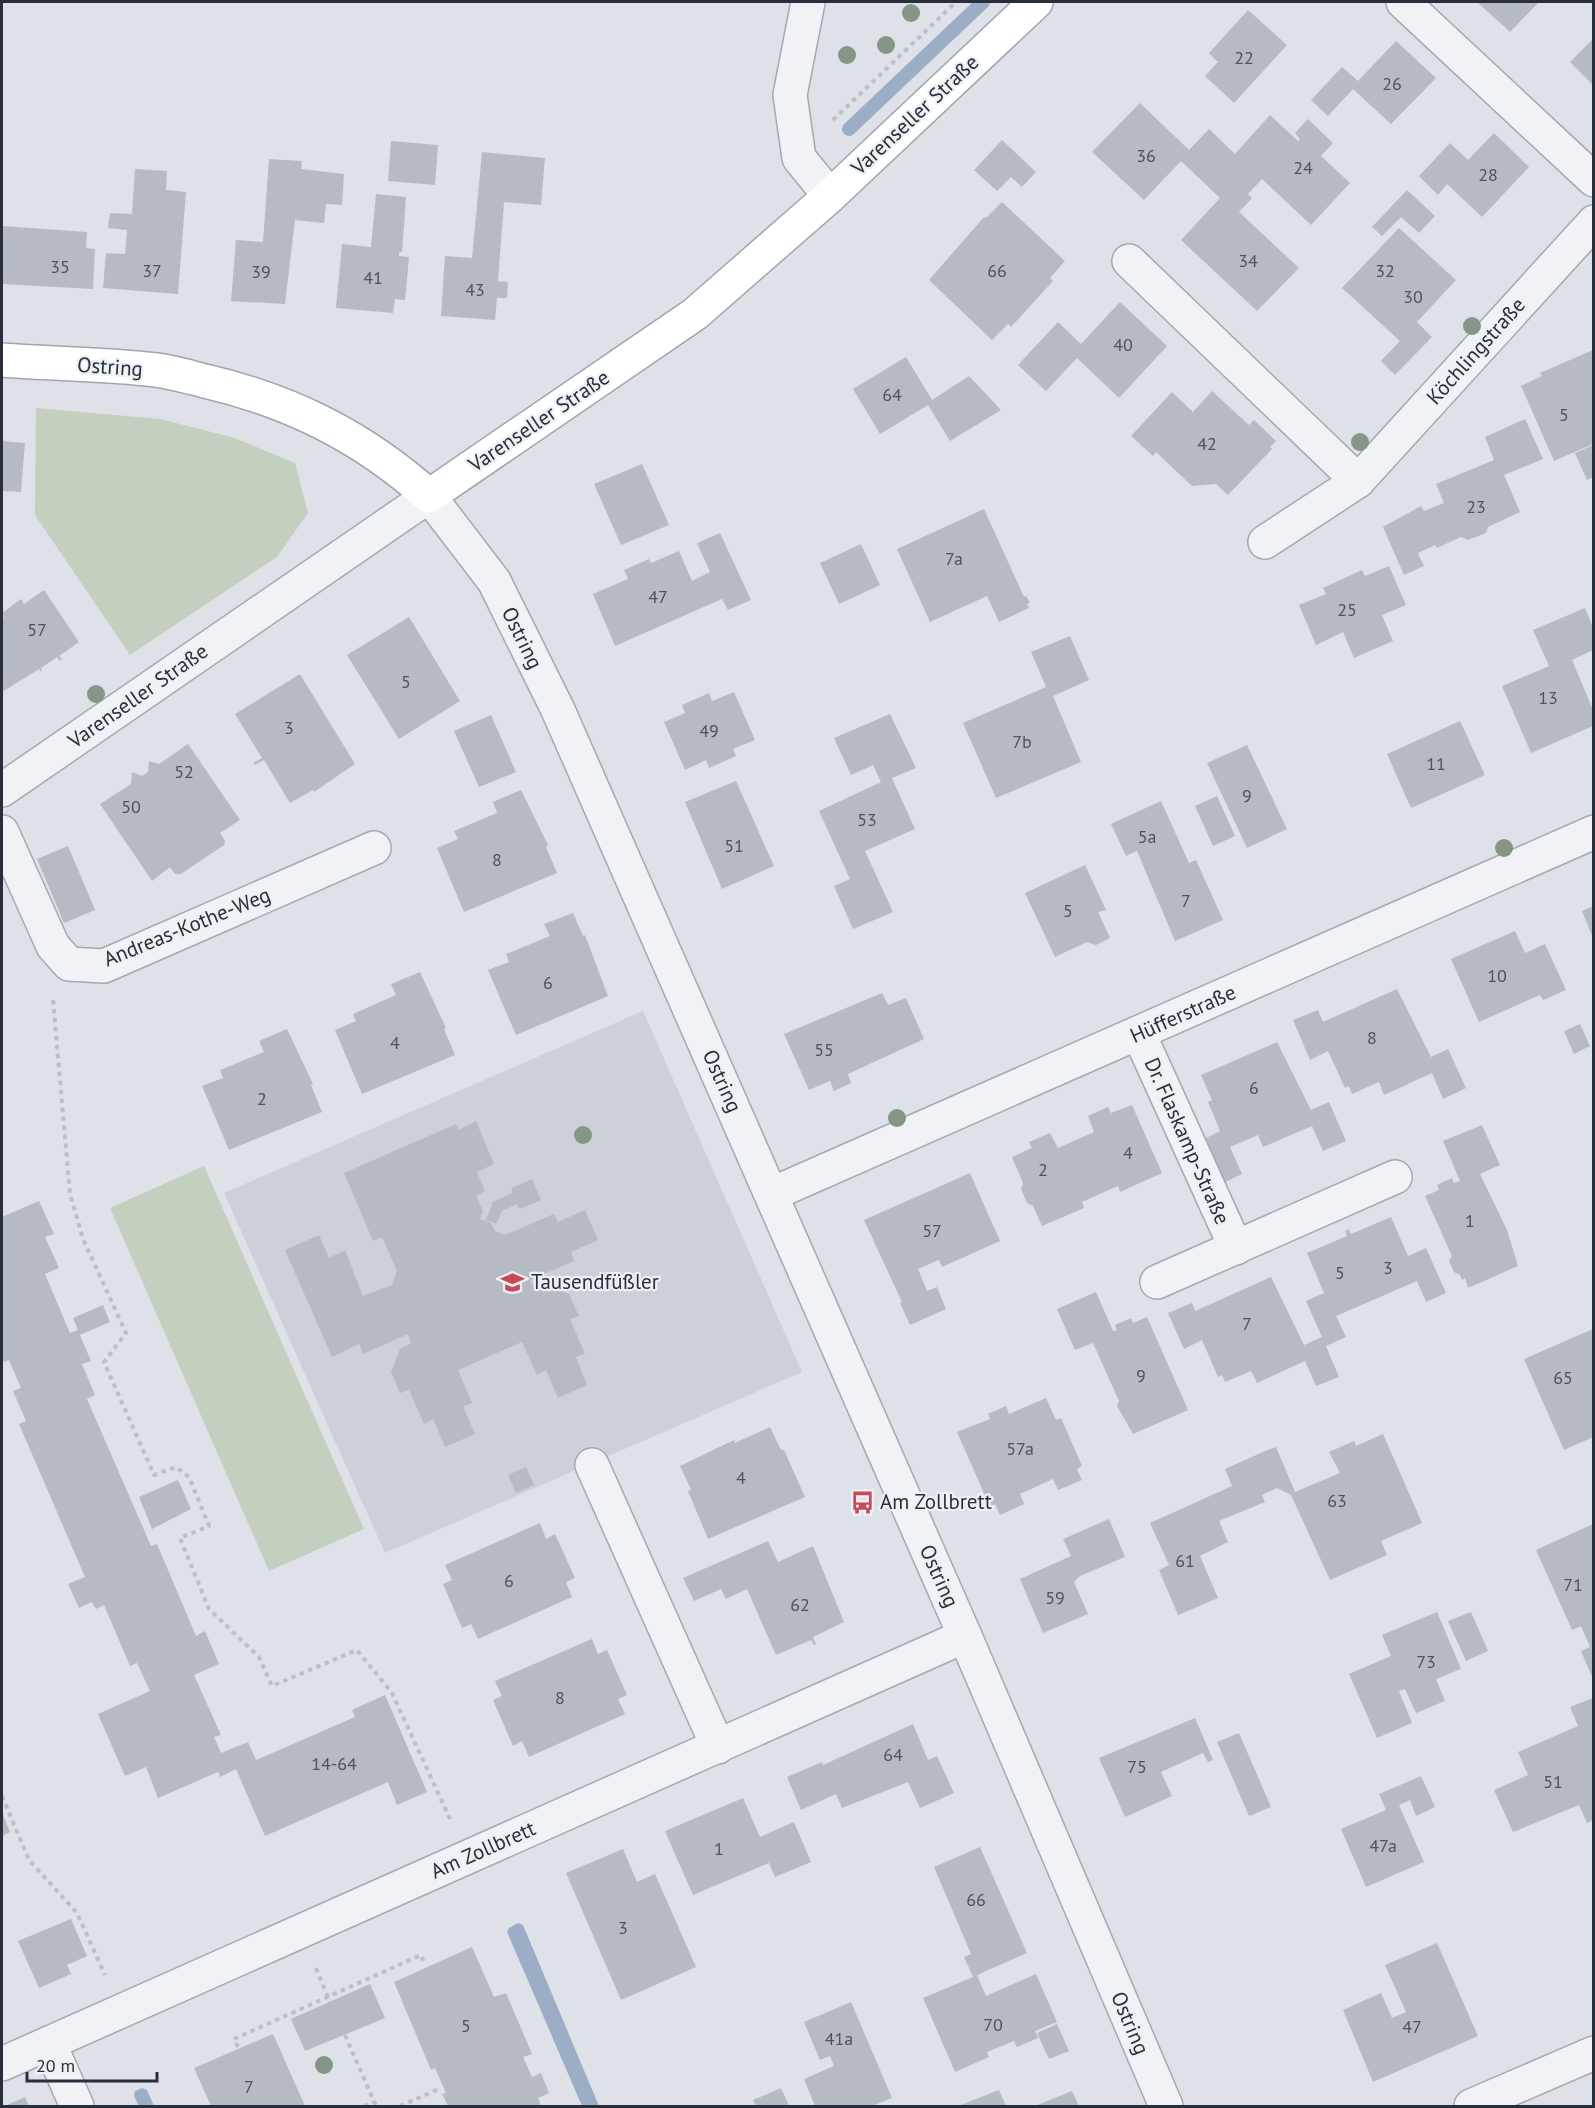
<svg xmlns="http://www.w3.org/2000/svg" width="1595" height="2108" font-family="'PT Sans',sans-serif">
	<rect width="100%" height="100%" fill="#dee1e7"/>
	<path fill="#ccd0d8" d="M643,1011L802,1372L385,1553L224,1193Z"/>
	<g fill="#c3d0c0">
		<path d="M36,408L160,419L235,438L295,463L308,513L277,557L130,655L35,515Z"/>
		<path d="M204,1166L364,1529L269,1571L110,1208Z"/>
	</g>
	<g fill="#9baec5">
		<path d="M518,1923L523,1925L599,2106H582L507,1932L509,1928Z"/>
		<path d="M142,2088L147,2090L154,2106H139L134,2096L135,2091Z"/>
	</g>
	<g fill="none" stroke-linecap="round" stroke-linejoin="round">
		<path stroke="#9baec5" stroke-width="14" d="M849,129L983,2"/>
	</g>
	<g fill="#b6bac3">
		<path d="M1477,2H1539L1510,32Z"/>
		<path d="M1248,10L1287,45L1234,103L1205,76L1218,62L1209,53Z"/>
		<path d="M1593,39V85L1570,62Z"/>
		<path d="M1396,41L1436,78L1391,124L1353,89L1328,116L1311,100L1342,67L1358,81Z"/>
		<path d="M1140,103L1189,150L1209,129L1235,154L1270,115L1298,141L1300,139L1295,133L1308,119L1333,143L1321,156L1350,183L1311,225L1262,179L1248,194L1252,198L1239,212L1299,268L1257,311L1181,240L1220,198L1181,161L1144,200L1092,152Z"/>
		<path d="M1494,133L1529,167L1482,217L1447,184L1438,195L1419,176L1450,143L1468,160Z"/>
		<path d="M1002,140L1036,172L1022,187L1011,177L997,191L974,170Z"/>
		<path d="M391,141L438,145L435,185L388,181Z"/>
		<path d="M482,152L545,158L541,205L504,202L498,281L508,282L507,298H497L495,320L441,316L445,256L472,258Z"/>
		<path d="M269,159L302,161L301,169L344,174L342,205L326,204L324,223L295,220L285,304L231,301L236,240L263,242Z"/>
		<path d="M135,169L167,171L166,190L186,192L178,294L103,288L106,253L125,254L127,230L108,228L110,213L132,214Z"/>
		<path d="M1407,190L1435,216L1419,233L1401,217L1382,236L1372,227Z"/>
		<path d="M376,194L406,197L402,252H399V256L409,257L405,300L395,299L393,313L336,308L342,244L371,247Z"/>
		<path d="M1002,202L1065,261L1050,278L1053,281L1011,327L1008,324L992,340L929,280L984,217L986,218Z"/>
		<path d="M2,226L87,232L86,248L95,249L93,289L2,284Z"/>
		<path d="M1399,228L1456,280L1417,322L1432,337L1395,375L1381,361L1400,341L1342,288Z"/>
		<path d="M1120,302L1167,346L1119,398L1077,358L1046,391L1018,365L1058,322L1081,344Z"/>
		<path d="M1593,350V444L1554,461L1521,386L1542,376L1540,373Z"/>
		<path d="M906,357L932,400L969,376L1001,410L950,441L928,405L880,434L853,389Z"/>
		<path d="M1212,391L1249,425L1254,420L1276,441L1270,447L1272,449L1228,495L1216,484L1192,486L1156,452L1153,456L1131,436L1172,392L1193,412Z"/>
		<path d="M1525,419L1543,459L1504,475L1520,512L1488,527L1486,533L1468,540L1461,537L1437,548L1435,545L1418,553L1424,566L1404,575L1383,527L1421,506L1424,511L1444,503L1436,484L1494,460L1485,437Z"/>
		<path d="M2,441L25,443L21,492L2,491Z"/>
		<path d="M1593,445V477L1587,480L1575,453Z"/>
		<path d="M642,464L669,525L621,545L594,484Z"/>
		<path d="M984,509L1024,597L1026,596L1030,603H1027L1029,608L999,622L987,596L930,622L897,549Z"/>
		<path d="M720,533L751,600L728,610L722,599L615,646L593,594L628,579L624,570L649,559L651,563L679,551L692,581L710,572L697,543Z"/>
		<path d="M861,544L880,585L839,604L820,563Z"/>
		<path d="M1389,566L1406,605L1382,615L1393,641L1354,658L1343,632L1316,645L1299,605L1326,594L1323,588L1362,570L1365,576Z"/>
		<path d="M44,590L79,642L59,656L62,659L60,661L57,657L41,668L42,673L39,669L2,692V619L4,617L2,613L21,599L24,604Z"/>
		<path d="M1585,608L1593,628V650L1572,660L1593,710V726L1531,753L1502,686L1549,666L1533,630Z"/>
		<path d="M409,617L460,701L399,739L347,655Z"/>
		<path d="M1070,636L1089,680L1053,696L1081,762L996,798L963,723L1046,687L1031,652Z"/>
		<path d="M300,674L355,764L314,792L313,790L290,803L264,760L255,765L253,763L262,758L235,714Z"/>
		<path d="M734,692L755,740L733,749L736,756L709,768L706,760L685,770L664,722L685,713L682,705L709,693L712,701Z"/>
		<path d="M890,714L916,768L892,778L915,829L865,851L893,912L853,929L834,886L850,879L819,811L881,782L873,765L851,775L834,738Z"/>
		<path d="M491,715L516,772L479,787L454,731Z"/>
		<path d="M1460,721L1485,775L1411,808L1387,754Z"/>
		<path d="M188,744L240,820L220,833L225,841L224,845L181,874H175L170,867L152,881L100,804L131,784L132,772L142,776L148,772L149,761L159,764Z"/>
		<path d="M1247,745L1287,829L1247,848L1207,763Z"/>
		<path d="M736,781L774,866L722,889L685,802Z"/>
		<path d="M521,790L548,845L546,847L557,873L464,912L437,848L458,839L454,831L497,813L493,802Z"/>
		<path d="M1217,796L1235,836L1213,846L1195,806Z"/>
		<path d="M1161,801L1189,863L1196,860L1223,920L1175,941L1137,851L1126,856L1111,824Z"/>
		<path d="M68,846L95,910L64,923L37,859Z"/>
		<path d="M1085,865L1106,910L1098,912L1110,938L1096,945L1087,942L1055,957L1025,893Z"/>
		<path d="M1593,906V938L1582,911Z"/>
		<path d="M573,913L583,936L585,935L608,996L516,1035L488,970L509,962L506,954L550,936L544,924Z"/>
		<path d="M1515,931L1525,953L1545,944L1566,990L1543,1000L1540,995L1479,1022L1451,959Z"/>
		<path d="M420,972L446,1028L444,1029L455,1055L362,1094L335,1030L356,1021L353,1014L396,995L391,984Z"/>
		<path d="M1397,989L1431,1057L1448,1049L1466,1088L1443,1099L1432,1073L1384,1095L1379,1082L1352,1094L1349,1086L1345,1088L1328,1051L1310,1060L1293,1020L1318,1010L1323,1022Z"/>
		<path d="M882,993L888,1005L906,998L924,1039L848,1074L851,1083L834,1091L830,1081L809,1090L784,1034Z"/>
		<path d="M1580,1024L1590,1046L1574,1054L1564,1031Z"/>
		<path d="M287,1029L313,1084L311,1085L322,1112L229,1150L202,1086L223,1078L220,1070L264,1052L259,1041Z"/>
		<path d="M1277,1042L1311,1110L1329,1102L1346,1141L1323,1151L1312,1126L1263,1147L1258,1135L1230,1147L1242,1174L1225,1182L1206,1138L1220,1131L1208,1102L1212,1100L1201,1075Z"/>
		<path d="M1132,1105L1162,1173L1120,1192L1118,1186L1082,1202L1084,1208L1042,1226L1033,1206L1027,1203L1021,1189L1023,1183L1012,1157L1032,1148L1029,1142L1050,1133L1058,1148L1094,1132L1088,1116L1108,1107L1111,1113Z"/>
		<path d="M476,1121L494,1164L477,1172L485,1191L476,1196L483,1211L480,1219L491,1223L495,1231L505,1235L554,1214L558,1222L585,1210L598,1240L571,1252L574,1261L530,1280L535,1290L546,1285L569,1294L579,1316L570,1319L585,1354L576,1357L587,1385L558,1398L546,1370L537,1375L522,1342L458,1370L472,1403L463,1406L475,1434L445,1447L433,1419L424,1424L409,1390L400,1393L391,1372L400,1349L411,1343L408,1334L363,1354L359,1344L332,1357L285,1250L319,1235L329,1258L345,1250L363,1296L392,1285L397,1271L382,1237L373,1241L344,1173L456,1124L458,1130Z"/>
		<path d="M1482,1125L1500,1165L1480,1174L1507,1230L1518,1266L1468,1288L1465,1278L1462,1280L1460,1275L1454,1272L1449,1261L1452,1256L1425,1196L1439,1190L1437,1185L1452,1178L1454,1183L1460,1181L1443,1141Z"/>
		<path d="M970,1173L1000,1241L942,1267L939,1260L918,1269L927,1291L937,1287L946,1309L910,1325L900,1303L902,1302L864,1220Z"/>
		<path d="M532,1179L541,1200L520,1209L517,1204L502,1211L496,1224L486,1220L493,1202L513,1193L511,1188Z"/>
		<path d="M39,1201L54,1234L45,1237L59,1268L45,1274L70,1333L78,1330L73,1318L103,1305L110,1322L80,1335L91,1361L82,1364L95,1395L87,1399L151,1546L157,1544L196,1636L205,1631L219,1664L194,1675L221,1735L214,1737L221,1753L248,1742L256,1760L355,1717L352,1710L385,1695L427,1792L397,1805L388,1782L265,1836L236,1769L220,1777L218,1772L158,1798L146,1767L125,1776L98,1714L150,1691L137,1663L130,1666L104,1605L96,1609L92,1602L79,1608L68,1584L85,1577L19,1424L26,1421L13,1391L21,1388L9,1360L4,1362L2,1356V1217Z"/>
		<path d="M1391,1217L1408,1256L1426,1248L1446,1293L1426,1302L1417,1281L1336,1316L1346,1337L1326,1346L1339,1377L1316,1386L1305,1361L1257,1383L1251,1371L1225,1382L1222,1375L1218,1377L1202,1340L1184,1349L1168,1313L1192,1303L1195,1311L1271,1277L1304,1345L1322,1337L1306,1301L1324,1293L1307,1253L1347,1236L1345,1231L1349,1229L1351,1234Z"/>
		<path d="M1096,1292L1113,1331L1117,1330L1115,1325L1131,1318L1133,1323L1147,1317L1188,1410L1133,1434L1117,1406L1119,1401L1093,1343L1075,1350L1057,1309Z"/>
		<path d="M1593,1329V1437L1564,1450L1524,1359Z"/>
		<path d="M1046,1398L1056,1420L1061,1418L1082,1466L1077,1469L1082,1480L1058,1490L1053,1479L1020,1494L1024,1504L1000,1515L995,1504L990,1507L957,1432L990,1419L988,1414L1006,1406L1009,1414Z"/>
		<path d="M770,1427L781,1450H784L805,1497L708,1539L688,1491L691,1489L680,1466L734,1440L735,1443Z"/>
		<path d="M1383,1434L1422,1523L1381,1541L1387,1555L1330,1580L1291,1495L1277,1488L1262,1495L1265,1502L1219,1521L1228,1542L1200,1556L1218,1598L1178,1615L1159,1570L1169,1565L1150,1523L1232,1486L1225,1469L1263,1452L1276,1447L1295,1492L1340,1473L1329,1452L1354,1441L1356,1446Z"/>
		<path d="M526,1467L534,1485L516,1493L508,1475Z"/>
		<path d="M178,1480L191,1509L152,1529L139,1497Z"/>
		<path d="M1109,1519L1125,1557L1080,1576L1074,1582L1088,1614L1043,1633L1020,1579L1071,1556L1063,1539Z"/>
		<path d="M540,1523L546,1539L555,1534L575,1578L566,1582L572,1597L478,1639L471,1624L462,1628L443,1584L452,1580L445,1565Z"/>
		<path d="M1593,1524V1679L1581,1651L1590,1647L1581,1626L1572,1630L1536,1550Z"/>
		<path d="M768,1541L778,1562L813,1546L844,1622L813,1637L816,1644L814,1645L811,1640L776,1655L747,1589L726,1599L721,1589L694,1601L683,1578Z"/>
		<path d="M1437,1612L1461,1669L1436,1679L1445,1701L1416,1713L1405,1689L1399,1691L1412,1723L1377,1738L1349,1674L1391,1656L1382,1635Z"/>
		<path d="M1471,1612L1488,1651L1466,1661L1448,1621Z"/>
		<path d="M592,1639L598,1654L607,1650L627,1695L618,1699L625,1714L529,1757L522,1741L513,1746L493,1700L502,1696L495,1681Z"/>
		<path d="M1593,1698V1820L1587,1823L1579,1805L1513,1832L1494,1790L1528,1775L1518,1752L1578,1726L1570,1707Z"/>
		<path d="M1195,1718L1213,1760L1208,1762L1203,1753L1161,1772L1172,1796L1125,1817L1099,1758Z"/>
		<path d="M913,1724L928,1760L937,1756L954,1793L920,1808L908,1782L842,1808L836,1794L801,1810L787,1777L822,1762L823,1765Z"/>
		<path d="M1239,1733L1271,1807L1249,1816L1217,1742Z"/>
		<path d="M1421,1776L1435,1807L1416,1816L1410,1800L1399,1805L1424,1862L1366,1887L1341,1829L1386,1810L1379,1794Z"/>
		<path d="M743,1798L760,1837L794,1822L811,1862L775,1877L769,1863L693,1895L665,1831Z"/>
		<path d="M2,1812L10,1832L2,1836Z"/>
		<path d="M980,1847L1027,1953L977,1975L986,1996L1036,1974L1057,2022L1035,2031L1038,2038L1017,2047L1014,2041L987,2052L989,2057L955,2072L923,1998L973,1977L964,1957L971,1954L934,1867Z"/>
		<path d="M623,1849L637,1882L655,1874L696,1967L621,2000L566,1873Z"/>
		<path d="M71,1919L87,1956L67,1965L71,1974L39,1988L18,1941Z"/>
		<path d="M1437,1943L1478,2036L1373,2082L1343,2010L1381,1993L1392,2018L1406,2012L1385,1965Z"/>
		<path d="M472,1947L494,1997L506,1993L532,2054L523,2057L532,2077L541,2073L549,2093L538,2098L541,2106H448L442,2094L446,2093L435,2068L431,2070L394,1982Z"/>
		<path d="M370,1984L385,2018L305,2051L291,2019Z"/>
		<path d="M851,2002L892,2098L872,2106H815L804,2079L834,2066L830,2056L820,2060L804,2022Z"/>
		<path d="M1057,2024L1069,2051L1049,2059L1037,2033Z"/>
		<path d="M273,2034L305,2106H211L194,2068Z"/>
		<path d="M781,2088L789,2106H756L753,2100Z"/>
		<path d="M999,2090L1006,2106H958Z"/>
		<path d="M1072,2091L1079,2106H1035Z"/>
		<path d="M25,2097L29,2106H5Z"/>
	</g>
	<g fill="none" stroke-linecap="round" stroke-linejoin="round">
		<defs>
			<g id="minor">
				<path d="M808,2L790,95L799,158L830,196"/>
				<path d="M1403,2L1594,180"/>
				<path d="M1129,261L1358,481"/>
				<path d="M1265,542L1358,481L1594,222"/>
				<path d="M2,790L429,496L494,581L558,710L965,1636L1166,2106"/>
				<path d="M2,832L53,946L69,964L104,966L374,848"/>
				<path d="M1139,1034L1236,1248"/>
				<path d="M772,1194L1594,832"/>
				<path d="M1157,1282L1395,1177"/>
				<path d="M592,1465L718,1747"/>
				<path d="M49,2043L77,2106"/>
				<path d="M2,2064L965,1636"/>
				<path d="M1471,2106L1594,2053"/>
			</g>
			<path id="major" d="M2,360C53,364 105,364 156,370C172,372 189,377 205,381C291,401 363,437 429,496L695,314L830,196L1036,2"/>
		</defs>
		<use href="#minor" stroke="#a4a8b0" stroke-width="36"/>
		<use href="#major" stroke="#9ea5b1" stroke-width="36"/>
		<g stroke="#bdbfc5" stroke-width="4" stroke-dasharray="4.5 4.5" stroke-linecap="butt">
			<path d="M833,120L956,2"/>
			<path d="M53,1000L70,1194L83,1239L126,1333L104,1362L154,1475L176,1467L189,1477L209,1526L180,1538L209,1609L259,1657L272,1686L357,1650L392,1693L451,1821"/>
			<path d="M2,1796L29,1860L77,1913L105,1975"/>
			<path d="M316,1968L330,2002"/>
			<path d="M345,2035L376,2106"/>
			<path d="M238,2047L234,2039L421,1955L425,1965"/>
			<path d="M364,2106L374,2102"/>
			<path d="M400,2106L439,2089"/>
		</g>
		<use href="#minor" stroke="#f1f2f5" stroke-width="33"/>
		<use href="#major" stroke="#fff" stroke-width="33"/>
	</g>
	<g fill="#859586">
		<circle cx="911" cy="13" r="9"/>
		<circle cx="886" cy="45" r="9"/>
		<circle cx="847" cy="55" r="9"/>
		<circle cx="1472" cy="326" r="9"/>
		<circle cx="1360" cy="442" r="9"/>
		<circle cx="96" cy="694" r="9"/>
		<circle cx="1504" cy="848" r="9"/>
		<circle cx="897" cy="1118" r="9"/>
		<circle cx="583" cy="1135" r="9"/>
		<circle cx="324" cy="2065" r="9"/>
	</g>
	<defs>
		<symbol id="school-bare" viewBox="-9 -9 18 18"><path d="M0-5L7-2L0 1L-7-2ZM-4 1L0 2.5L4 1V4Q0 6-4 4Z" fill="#c44b59" stroke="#edf0f4" stroke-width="2.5" paint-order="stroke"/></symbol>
		<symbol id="bus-bare" viewBox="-9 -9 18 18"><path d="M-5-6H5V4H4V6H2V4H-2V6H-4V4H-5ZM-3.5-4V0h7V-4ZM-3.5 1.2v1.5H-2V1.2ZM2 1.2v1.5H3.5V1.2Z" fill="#c44b59" stroke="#edf0f4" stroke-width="2.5" paint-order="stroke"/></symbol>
	</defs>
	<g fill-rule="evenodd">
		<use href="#school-bare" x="496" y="1266" width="33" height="33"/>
		<use href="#bus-bare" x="846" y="1486" width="33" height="33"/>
	</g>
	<g text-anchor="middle" stroke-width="4.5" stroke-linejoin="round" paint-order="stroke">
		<g font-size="18" fill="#4c525e">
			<text x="1244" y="64">22</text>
			<text x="1392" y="90">26</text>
			<text x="1146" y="162">36</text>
			<text x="1303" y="174">24</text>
			<text x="1488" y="181">28</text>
			<text x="1248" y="267">34</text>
			<text x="60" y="273">35</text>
			<text x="152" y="277">37</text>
			<text x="997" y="277">66</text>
			<text x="1385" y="277">32</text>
			<text x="261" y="278">39</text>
			<text x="373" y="284">41</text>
			<text x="475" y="296">43</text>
			<text x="1413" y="303">30</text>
			<text x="1123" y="351">40</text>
			<text x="892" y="401">64</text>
			<text x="1564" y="421">5</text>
			<text x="1207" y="450">42</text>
			<text x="1476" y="513">23</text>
			<text x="954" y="565">7a</text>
			<text x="658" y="603">47</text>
			<text x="1347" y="616">25</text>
			<text x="37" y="636">57</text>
			<text x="406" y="688">5</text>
			<text x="1548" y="704">13</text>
			<text x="289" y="734">3</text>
			<text x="709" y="737">49</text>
			<text x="1022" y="748">7b</text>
			<text x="1436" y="770">11</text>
			<text x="184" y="778">52</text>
			<text x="1247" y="802">9</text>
			<text x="131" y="813">50</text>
			<text x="867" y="826">53</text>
			<text x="1147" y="843">5a</text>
			<text x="734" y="852">51</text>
			<text x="497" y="866">8</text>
			<text x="1186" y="907">7</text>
			<text x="1068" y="917">5</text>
			<text x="1497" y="982">10</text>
			<text x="548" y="989">6</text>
			<text x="1372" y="1044">8</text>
			<text x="395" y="1049">4</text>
			<text x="824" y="1056">55</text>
			<text x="1254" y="1094">6</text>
			<text x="262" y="1105">2</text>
			<text x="1128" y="1159">4</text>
			<text x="1043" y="1176">2</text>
			<text x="1470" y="1227">1</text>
			<text x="932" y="1237">57</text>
			<text x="1388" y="1274">3</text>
			<text x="1340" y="1279">5</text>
			<text x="1247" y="1330">7</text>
			<text x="1141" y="1382">9</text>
			<text x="1563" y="1384">65</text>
			<text x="1020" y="1455">57a</text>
			<text x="741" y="1484">4</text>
			<text x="1337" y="1507">63</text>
			<text x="1185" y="1567">61</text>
			<text x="509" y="1587">6</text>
			<text x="1573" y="1591">71</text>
			<text x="1055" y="1604">59</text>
			<text x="800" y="1611">62</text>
			<text x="1426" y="1668">73</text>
			<text x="560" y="1704">8</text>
			<text x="893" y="1761">64</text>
			<text x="334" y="1770">14-64</text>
			<text x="1137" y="1773">75</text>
			<text x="1553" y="1788">51</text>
			<text x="1383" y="1852">47a</text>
			<text x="719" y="1855">1</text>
			<text x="976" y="1906">66</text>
			<text x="623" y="1934">3</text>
			<text x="993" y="2031">70</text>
			<text x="466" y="2032">5</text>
			<text x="1412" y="2033">47</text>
			<text x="839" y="2045">41a</text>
			<text x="249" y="2093">7</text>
		</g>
		<g font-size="21" fill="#282f3c" stroke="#edf0f4">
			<text transform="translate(915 115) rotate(-43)" y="7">Varenseller Straße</text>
			<text transform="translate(1476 351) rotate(-48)" y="7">Köchlingstraße</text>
			<text transform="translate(110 367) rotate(4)" y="7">Ostring</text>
			<text transform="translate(539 421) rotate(-34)" y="7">Varenseller Straße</text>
			<text transform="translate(522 638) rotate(64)" y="7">Ostring</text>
			<text transform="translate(138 696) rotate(-35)" y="7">Varenseller Straße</text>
			<text transform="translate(187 927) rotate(-22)" y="7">Andreas-Kothe-Weg</text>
			<text transform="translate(1183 1014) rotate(-24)" y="7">Hüfferstraße</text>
			<text transform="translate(722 1081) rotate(66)" y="7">Ostring</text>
			<text transform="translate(1187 1141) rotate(66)" y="7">Dr. Flaskamp-Straße</text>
			<text transform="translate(939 1576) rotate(66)" y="7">Ostring</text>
			<text transform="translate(483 1850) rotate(-24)" y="7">Am Zollbrett</text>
			<text transform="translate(1130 2023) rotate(67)" y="7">Ostring</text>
		</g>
		<g font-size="21" fill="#282f3c" stroke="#edf0f4" text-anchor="start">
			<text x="531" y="1289">Tausendfüßler</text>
			<text x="880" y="1509">Am Zollbrett</text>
		</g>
	</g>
	<rect width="1595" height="2108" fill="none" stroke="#282f3c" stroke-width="6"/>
	<path d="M27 2072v9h130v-9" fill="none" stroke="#282f3c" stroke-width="3"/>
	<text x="36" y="2072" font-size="18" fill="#282f3c" stroke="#edf0f4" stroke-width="4.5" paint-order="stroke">20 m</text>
</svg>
